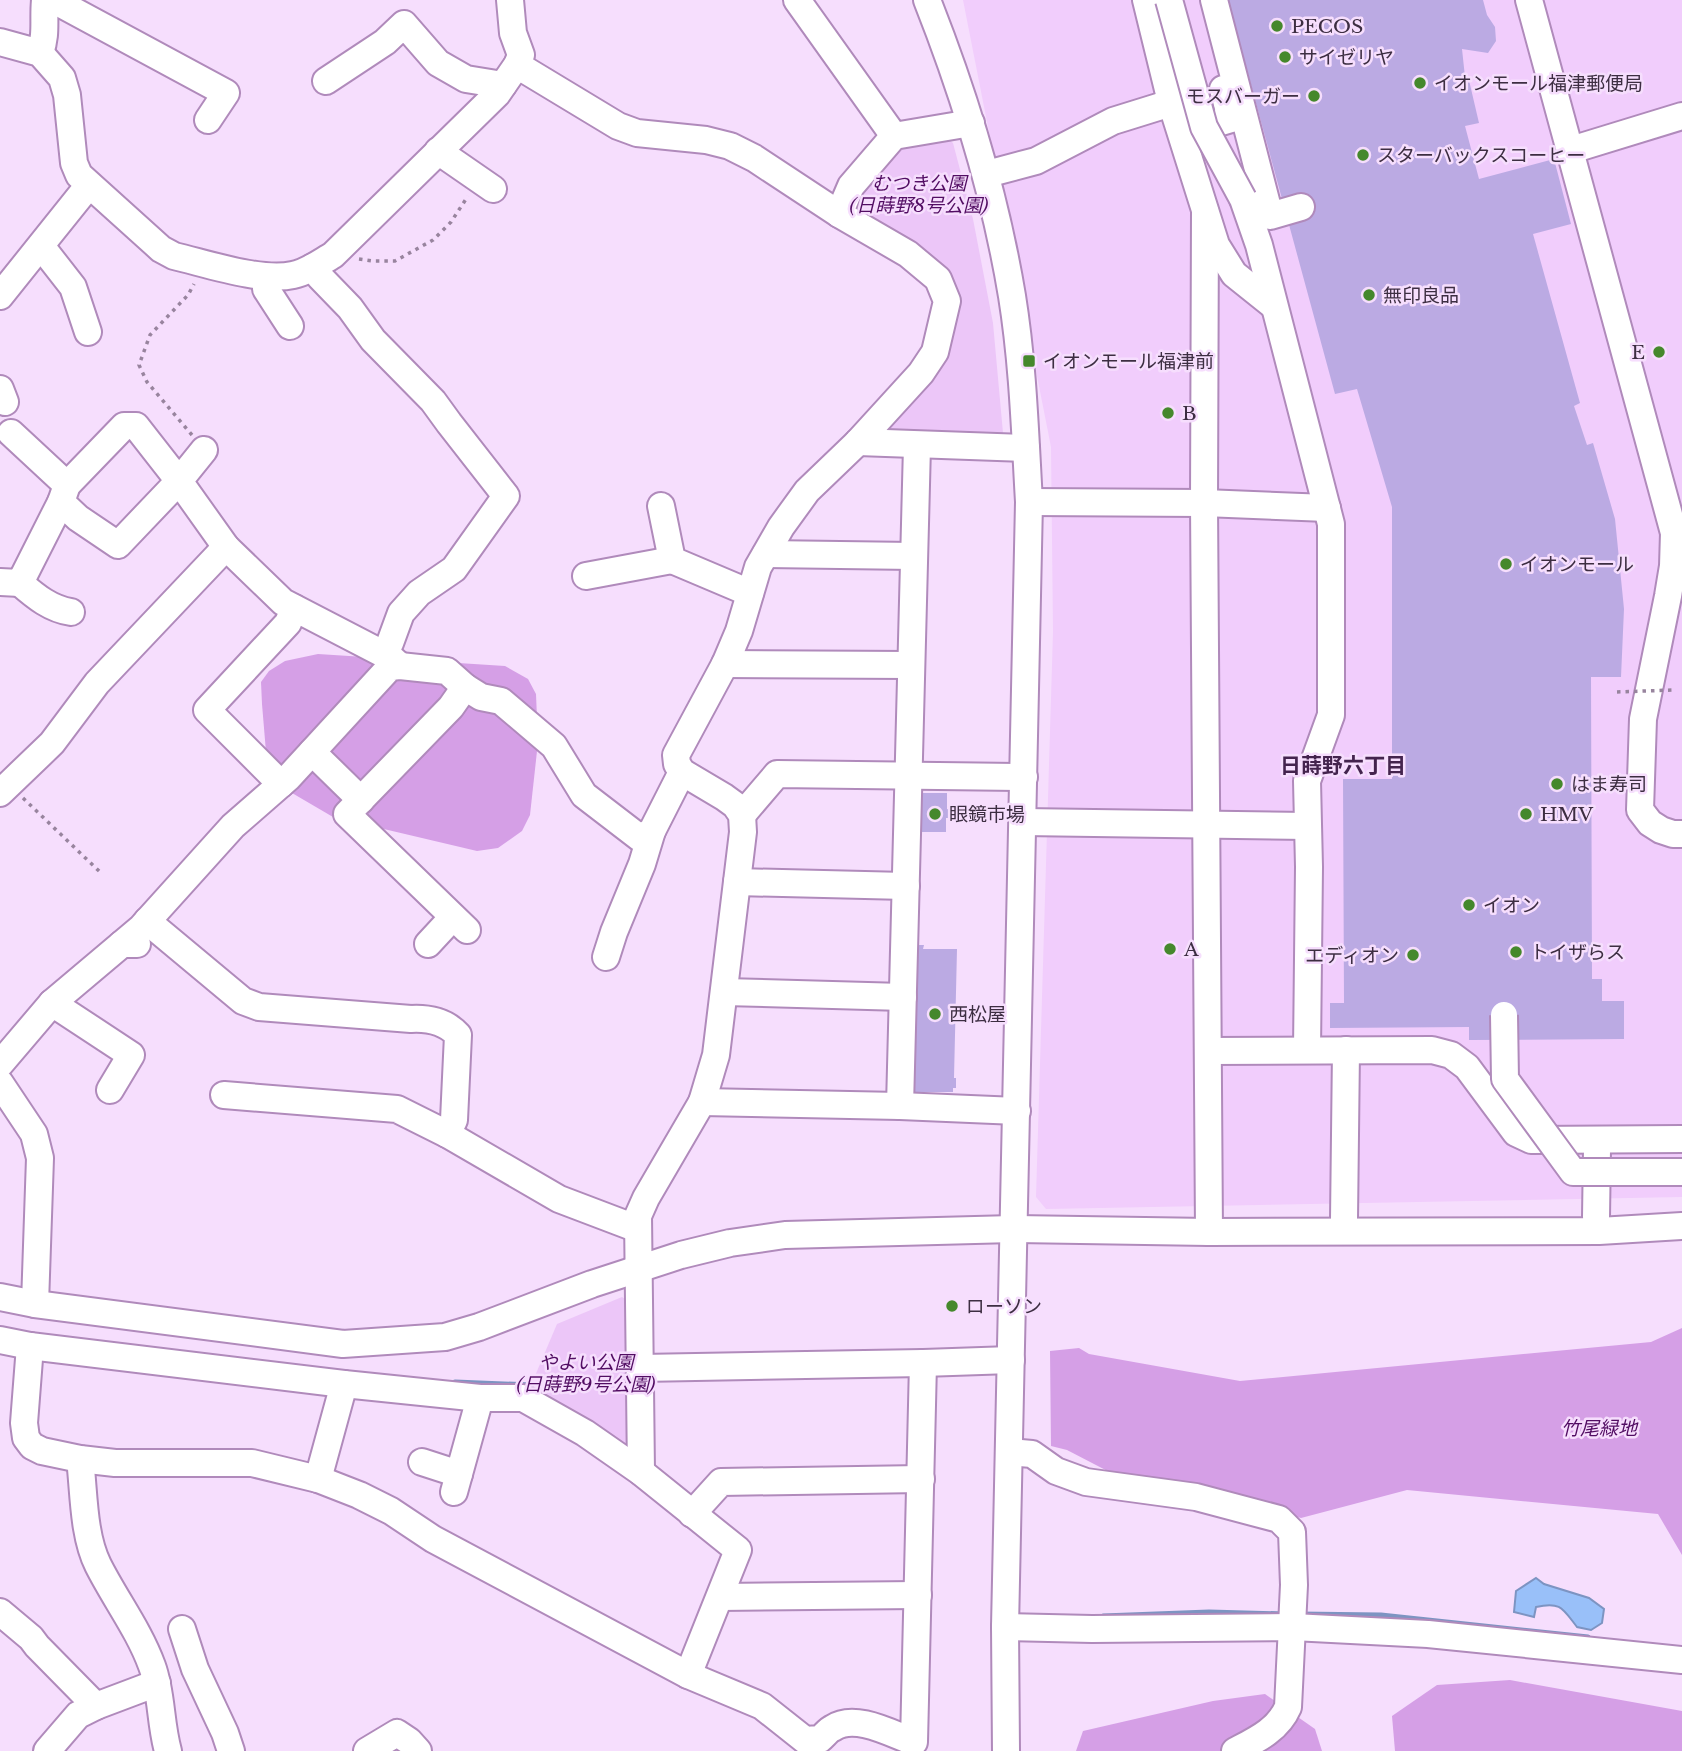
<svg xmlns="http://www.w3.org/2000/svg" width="1682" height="1751" font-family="'Libre Baskerville','Noto Sans JP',serif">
	<rect width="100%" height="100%" fill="#f6defd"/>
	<path fill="#f1cdfc" d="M963,0H1682V1197L1046,1209L1036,1197L1053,632L1051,447Z"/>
	<g fill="#ecc6f8">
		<path d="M945,136L953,143L973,219L993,323L1003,433L998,440L884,437L881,429L957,304L852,207V198L899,146Z"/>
		<path d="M622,1297L632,1304V1443L625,1450L529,1390L557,1324Z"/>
	</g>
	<g fill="#d59fe6">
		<path d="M318,654L505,666L528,679L536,694L538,742L530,815L522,831L498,848L477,851L333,817L292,793L273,771L266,752L262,704L261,682L269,671L285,661Z"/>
		<path d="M1682,1328V1555L1658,1514L1407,1490L1301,1518L1209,1493L1121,1478L1067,1450L1051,1446L1050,1351L1079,1348L1089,1354L1240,1381L1651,1342Z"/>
		<path d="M1510,1680L1682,1711V1751H1395L1392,1716L1437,1685Z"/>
		<path d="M1265,1694L1315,1729L1322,1751H1076L1083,1731L1213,1701Z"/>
	</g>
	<path fill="#99c0f9" stroke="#7d94c2" stroke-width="2" d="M1536,1578L1544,1584L1589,1598L1604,1609L1602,1623L1591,1630L1577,1627C1563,1609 1561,1601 1536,1607L1534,1617L1514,1612L1516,1591Z"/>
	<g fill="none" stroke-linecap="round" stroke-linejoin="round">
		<g stroke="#7d94c2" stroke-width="5">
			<path d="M455,1382L532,1385"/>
			<path d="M1298,1614L1381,1615L1588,1637"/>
			<path d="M1103,1616L1209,1612L1285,1614"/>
		</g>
	</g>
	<g fill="#bbaae3">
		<path d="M1228,0H1483L1487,15L1495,27L1496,41L1488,53L1462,49L1465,77L1468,76L1479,123L1465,126L1479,179L1554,159L1571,224L1533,234L1580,403L1574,406L1587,445L1593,443L1615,519L1624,609L1621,677H1591L1592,979H1602V1001H1624V1039L1469,1040V1027L1330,1028V1003H1344L1343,779H1392V507L1357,389L1335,394Z"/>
		<path d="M919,793H947V809L951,810V818H946V832H918Z"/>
		<path d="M919,945H924L923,949H957L954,1078H956V1088H953V1092H913L916,948H918Z"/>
	</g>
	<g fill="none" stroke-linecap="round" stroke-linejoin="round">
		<defs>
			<g id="minor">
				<path d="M45,0L61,4L226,93L208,120"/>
				<path d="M797,0L894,136"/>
				<path d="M927,0C965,96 995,194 1012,296C1023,364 1025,433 1029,502L1005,1627L1006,1751"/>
				<path d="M1146,0L1171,102L1216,245L1234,274L1274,306"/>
				<path d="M1214,0L1270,216L1301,207"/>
				<path d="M1529,0L1674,533L1673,566L1668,596L1643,719L1640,810L1650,823L1661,830L1673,834H1682"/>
				<path d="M0,42L40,53L62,78L67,95L74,163L79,175L161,249L174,256C208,264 261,282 293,275C308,272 321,262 333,255L497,94L517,65L521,55L513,33L510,0"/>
				<path d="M40,53C47,34 43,20 45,0"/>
				<path d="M517,65L618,126L637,133L706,140L730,146L754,158L839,214L908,254L938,279L947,301L935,352L921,373L858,442L807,491L781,527L758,567L739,631L725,664L676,755L677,764L682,772L724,797L735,805L742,815L743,832L716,1055L702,1102L646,1198L638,1216L641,1472"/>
				<path d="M326,81L385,42L404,24L438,63L466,79L503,85"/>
				<path d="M1204,127L1231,119L1223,89"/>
				<path d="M1571,150L1682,116"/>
				<path d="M438,151L493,189"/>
				<path d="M987,174L1036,161L1113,121L1187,98"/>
				<path d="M1243,199L1259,245L1331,524V715L1307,781L1309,867L1307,1050"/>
				<path d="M1205,212L1204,503L1209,1232"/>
				<path d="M839,214L851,186L894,136L971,123"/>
				<path d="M41,246L73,287L88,332"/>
				<path d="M313,267L320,277L350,308L373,340L433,401L449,423L506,496L454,569L419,593L401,613L390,643"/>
				<path d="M267,277L266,289L290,326"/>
				<path d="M0,296L89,185"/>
				<path d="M0,389L5,402"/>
				<path d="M11,433L67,485"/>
				<path d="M858,442L1026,448"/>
				<path d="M204,450L179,481L118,545L78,518L61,502L67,485L124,426H136L179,481L226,547L283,602L391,658L400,666"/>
				<path d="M1029,502L1204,503L1327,508"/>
				<path d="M661,506L672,560L750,593"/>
				<path d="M766,554L914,556"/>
				<path d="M586,576L672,560"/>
				<path d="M0,582L20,583L61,502"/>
				<path d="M20,583C36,597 51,609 71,612"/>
				<path d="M725,664L911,665"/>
				<path d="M465,687L451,707L347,814L467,930"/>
				<path d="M312,752L361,800"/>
				<path d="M281,784L207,710L288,623L294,608"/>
				<path d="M0,793L52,743L97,683L226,547"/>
				<path d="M742,815L777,774L1024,777"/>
				<path d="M1023,822L1307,826"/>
				<path d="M737,882L906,886"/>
				<path d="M147,921L243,1001L259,1007L411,1019C429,1018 446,1022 458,1035L454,1120L447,1134"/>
				<path d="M122,944L141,928L233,826L288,778L390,667L400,666L447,671L465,687L481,697L501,701L554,746L584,795L640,838L652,831L682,772"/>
				<path d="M428,944L453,917"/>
				<path d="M606,957L614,932L642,864L652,831"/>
				<path d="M724,992L903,997"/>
				<path d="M52,1003L131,1055L110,1090"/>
				<path d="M1208,1051L1432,1050L1451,1055L1467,1067L1516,1133L1531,1140L1682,1139"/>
				<path d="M0,1064L52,1003L122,944H137"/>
				<path d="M0,1083L34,1134L40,1158L35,1304"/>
				<path d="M224,1095L397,1109L447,1134L559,1199L638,1229"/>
				<path d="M702,1102L900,1106L1017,1111"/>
				<path d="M900,1106L917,446"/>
				<path d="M1596,1217L1597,1149"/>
				<path d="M1344,1219L1346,1050"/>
				<path d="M0,1297L35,1304L343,1344L445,1337L479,1327L592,1284L681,1255L730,1243L785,1235L1013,1229L1209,1232L1599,1231L1682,1226"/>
				<path d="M0,1340L30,1346L344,1384L480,1398H523L585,1433L641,1472L738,1550L688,1675"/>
				<path d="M30,1346L24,1423L26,1438L32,1446L42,1451L80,1459L115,1463H252L318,1479L359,1495L391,1511L433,1539L688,1675L762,1706L805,1740L820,1739C824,1736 828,1730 833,1728C855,1713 892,1734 914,1742L923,1363"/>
				<path d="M641,1368L923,1363L1011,1360"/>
				<path d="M1009,1452L1032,1454L1056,1471L1086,1482L1196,1497L1279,1519L1292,1532L1294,1585L1288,1707C1278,1730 1256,1740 1235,1751"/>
				<path d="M80,1459C84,1492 83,1535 98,1565C115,1599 139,1630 152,1666C162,1693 160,1723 168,1751"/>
				<path d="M422,1462L459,1474"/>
				<path d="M318,1479L344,1384"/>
				<path d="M454,1492L480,1398"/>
				<path d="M692,1514L721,1482L921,1479"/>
				<path d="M720,1597L918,1595"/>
				<path d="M0,1612L31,1638L37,1646L96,1706"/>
				<path d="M1005,1627L1092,1629L1293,1627L1428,1634L1682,1660"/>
				<path d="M182,1629L195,1669L225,1733L231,1751"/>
				<path d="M47,1751L78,1715L96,1706L157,1683"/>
				<path d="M367,1751L397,1733L409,1741L418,1751"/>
			</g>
		</defs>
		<use href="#minor" stroke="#b08abb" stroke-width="30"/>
		<g stroke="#98849e" stroke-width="3.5" stroke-dasharray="3.5 5" stroke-linecap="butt">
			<path d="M359,259L373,261H395L433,240L451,222L468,196"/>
			<path d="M192,435L147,382L139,365L150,335L188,295L194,284"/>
			<path d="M23,798L100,872"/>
		</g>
		<use href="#minor" stroke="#fff" stroke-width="26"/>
		<defs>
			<g id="minor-bridge">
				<path d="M1169,0L1204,127L1243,199"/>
				<path d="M1504,1015L1505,1079L1573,1172H1682"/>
			</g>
		</defs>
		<use href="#minor-bridge" stroke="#b08abb" stroke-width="30" stroke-linecap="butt"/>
		<path stroke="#98849e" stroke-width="3.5" stroke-dasharray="3.5 5" stroke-linecap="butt" d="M1617,692L1672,690"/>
		<use href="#minor-bridge" stroke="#fff" stroke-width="26"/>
	</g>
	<g fill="#45882c" stroke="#f6defd" stroke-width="2.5">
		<circle cx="1277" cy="26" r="7"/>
		<circle cx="1285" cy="57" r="7"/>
		<circle cx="1420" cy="83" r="7"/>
		<circle cx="1314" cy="96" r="7"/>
		<circle cx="1363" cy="155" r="7"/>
		<circle cx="1369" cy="295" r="7"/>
		<circle cx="1659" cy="352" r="7"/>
		<rect x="1022" y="354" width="14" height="14" rx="3.5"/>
		<circle cx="1168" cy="413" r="7"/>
		<circle cx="1506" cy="564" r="7"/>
		<circle cx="1557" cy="784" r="7"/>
		<circle cx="935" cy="814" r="7"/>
		<circle cx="1526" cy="814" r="7"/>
		<circle cx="1469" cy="905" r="7"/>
		<circle cx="1170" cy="949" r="7"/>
		<circle cx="1516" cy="952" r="7"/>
		<circle cx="1413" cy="955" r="7"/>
		<circle cx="935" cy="1014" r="7"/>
		<circle cx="952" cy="1306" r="7"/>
	</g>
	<g text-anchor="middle" stroke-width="5" stroke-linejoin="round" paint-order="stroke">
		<g font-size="19" fill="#3d2e42" stroke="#f6defd" text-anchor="start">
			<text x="1291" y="33">PECOS</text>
			<text x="1299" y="64">サイゼリヤ</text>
			<text x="1434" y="90">イオンモール福津郵便局</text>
			<text x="1300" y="103" text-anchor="end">モスバーガー</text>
			<text x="1377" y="162">スターバックスコーヒー</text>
			<text x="1383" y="302">無印良品</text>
			<text x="1645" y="359" text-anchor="end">E</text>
			<text x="1043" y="368">イオンモール福津前</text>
			<text x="1182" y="420">B</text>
			<text x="1520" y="571">イオンモール</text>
			<text x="1571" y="791">はま寿司</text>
			<text x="949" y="821">眼鏡市場</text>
			<text x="1540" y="821">HMV</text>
			<text x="1483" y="912">イオン</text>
			<text x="1184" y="956">A</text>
			<text x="1530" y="959">トイザらス</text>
			<text x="1399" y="962" text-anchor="end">エディオン</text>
			<text x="949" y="1021">西松屋</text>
			<text x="966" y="1313">ローソン</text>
		</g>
		<g font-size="19" font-style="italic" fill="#520d63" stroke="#f6defd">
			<text x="919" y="190">むつき公園<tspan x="919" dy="22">(日蒔野8号公園)</tspan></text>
			<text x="586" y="1369">やよい公園<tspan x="586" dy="22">(日蒔野9号公園)</tspan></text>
			<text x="1599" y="1435">竹尾緑地</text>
		</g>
		<g font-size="21" font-weight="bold" fill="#44244e" stroke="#f6defd">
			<text x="1343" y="773">日蒔野六丁目</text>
		</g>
	</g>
</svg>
